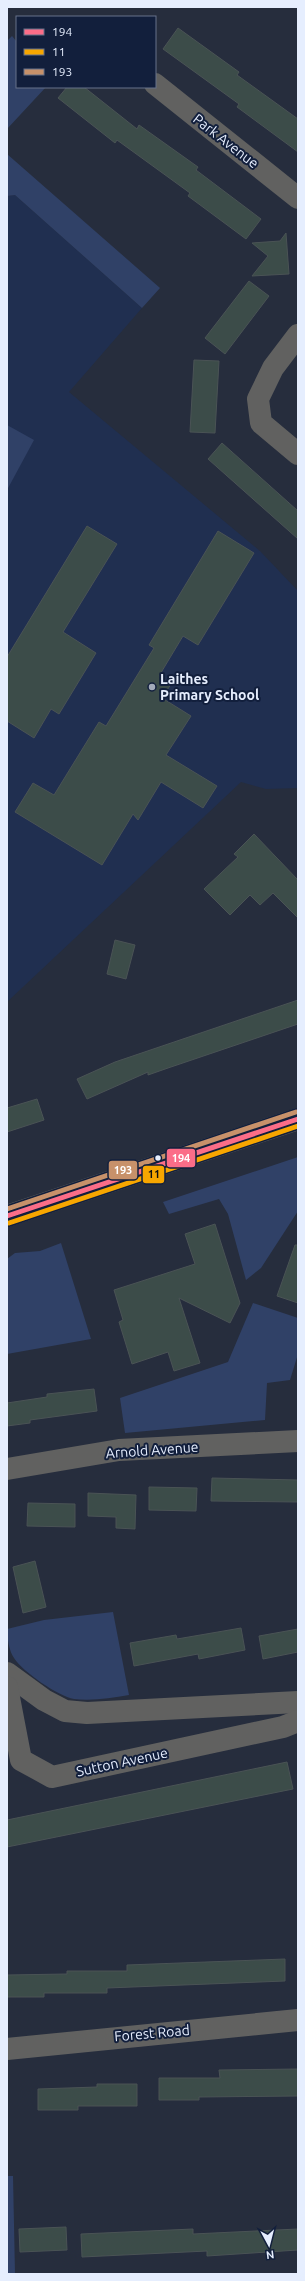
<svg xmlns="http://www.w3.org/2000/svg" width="305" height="2281" font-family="Ubuntu,sans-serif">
	<rect width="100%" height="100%" fill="#262d3d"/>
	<path fill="#202f50" d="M15,195L142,308L69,392L260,551L298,591V788L266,789L241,782L7,1002V196Z"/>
	<g fill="#304167">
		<path d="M12,36L17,42V87H46L7,129V41Z"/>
		<path d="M7,154L160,288L142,308L15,195L7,196Z"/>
		<path d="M7,425L34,440L7,490Z"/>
		<path d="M298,1157V1211L261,1268L246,1280L228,1214L219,1199L169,1214L163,1202Z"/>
		<path d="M61,1243L91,1339L7,1354V1259L15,1253L40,1251Z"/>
		<path d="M253,1303L298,1318V1354L290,1380L267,1383L265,1420L125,1433L120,1398L228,1362Z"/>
		<path d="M113,1612L129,1695C111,1698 93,1701 74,1699C58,1696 23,1672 14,1658C9,1651 7,1637 7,1629L44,1620Z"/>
		<path d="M7,2176H13L15,2274H7Z"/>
	</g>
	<g fill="#3c4c49" stroke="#4a5355">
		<path d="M178,28L239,72L237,75L298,119V152L237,107L239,104L163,49Z"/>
		<path d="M67,87H84L137,129L139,125L198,167L196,170L261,219L246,239L188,196L190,193L117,140L115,143L58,98Z"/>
		<path d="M286,233L289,274L252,276L268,256L252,243L280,241Z"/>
		<path d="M249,281L269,296L225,354L205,338Z"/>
		<path d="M194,360L219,361L215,433L190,432Z"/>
		<path d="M222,443L298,511V539L208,459Z"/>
		<path d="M87,526L117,544L63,632L96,653L59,714L51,709L34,738L7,721V657Z"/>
		<path d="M218,531L254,553L198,645L183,636L159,676L171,684L162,698L191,716L166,755L217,786L203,808L161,782L138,820L133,814L102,865L15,812L33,783L54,795L99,722L106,726L154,648L149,645Z"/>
		<path d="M254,834L298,880V918L273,893L260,905L250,895L230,915L204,889L238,857L234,854Z"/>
		<path d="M115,940L135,945L126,979L107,974Z"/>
		<path d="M298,1000V1024L168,1068L148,1075V1072L87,1099L77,1079L115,1062Z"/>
		<path d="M37,1099L44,1120L7,1132V1108Z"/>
		<path d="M215,1224L240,1303L230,1323L179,1298L200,1363L174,1371L168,1352L132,1364L119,1322L123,1320L114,1290L195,1264L185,1234Z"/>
		<path d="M295,1245H298V1303L277,1296Z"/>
		<path d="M94,1389L97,1411L30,1420V1423L7,1426V1403L47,1397V1394Z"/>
		<path d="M212,1478L298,1480V1502L211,1501Z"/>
		<path d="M149,1487L197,1488L196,1511L149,1510Z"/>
		<path d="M88,1493L136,1495L135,1529L116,1528V1517L88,1516Z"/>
		<path d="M28,1503L75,1504V1527L27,1526Z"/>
		<path d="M35,1561L46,1607L23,1613L13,1567Z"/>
		<path d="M241,1628L245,1650L199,1659L198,1654L134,1666L130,1643L176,1635L177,1639Z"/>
		<path d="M298,1629V1652L263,1659L259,1636Z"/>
		<path d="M287,1762L293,1789L7,1847V1820Z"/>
		<path d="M285,1959V1981L107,1988V1993H44V1997H7V1975L67,1974V1971H127V1965Z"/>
		<path d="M298,2069V2096L199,2097V2100H159V2078H220L219,2070Z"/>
		<path d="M97,2084H137V2106H78V2110H38V2089L97,2087Z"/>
		<path d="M66,2227L67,2250L20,2252L19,2229Z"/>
		<path d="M193,2229V2234L298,2229V2250L207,2256V2251L82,2257L81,2234Z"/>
	</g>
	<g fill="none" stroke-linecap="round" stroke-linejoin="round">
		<g stroke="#616160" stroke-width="22">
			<path d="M155,84L298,198"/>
			<path d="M298,335L273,368L258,399L261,423L298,454"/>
			<path d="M7,1469L119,1450L298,1441"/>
			<path d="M7,1673L44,1700L65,1711L87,1713L298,1702"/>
			<path d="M7,1687L21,1760L52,1777L283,1727L298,1721"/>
			<path d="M7,2049L298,2020"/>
		</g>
		<path stroke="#62605c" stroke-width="22" d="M7,1216L298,1119"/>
		<defs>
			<path id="bus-1" d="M7,1216L298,1119"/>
			<path id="bus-2" d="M9,1223L298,1126"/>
			<path id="bus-3" d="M7,1209L296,1112"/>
		</defs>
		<use href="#bus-1" stroke="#121f3c" stroke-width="8"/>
		<use href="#bus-2" stroke="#121f3c" stroke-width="8"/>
		<use href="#bus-3" stroke="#121f3c" stroke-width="8"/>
		<use href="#bus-1" stroke="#fb6d88" stroke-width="5"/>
		<use href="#bus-2" stroke="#f7a600" stroke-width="5"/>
		<use href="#bus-3" stroke="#c7916a" stroke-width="5"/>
	</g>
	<circle fill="#a3aaba" stroke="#121f3c" stroke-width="1.5" cx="152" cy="687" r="4"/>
	<circle fill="#e6eefe" stroke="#121f3c" stroke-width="1.5" cx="158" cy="1158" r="3.5"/>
	<g text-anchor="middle" stroke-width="4" stroke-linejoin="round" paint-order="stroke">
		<g font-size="14" fill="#e6eefe" stroke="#121f3c">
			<text transform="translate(226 141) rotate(38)" y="5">Park Avenue</text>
			<text transform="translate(152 1450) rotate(-4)" y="5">Arnold Avenue</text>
			<text transform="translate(122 1762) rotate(-12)" y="5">Sutton Avenue</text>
			<text transform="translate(152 2033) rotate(-5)" y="5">Forest Road</text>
		</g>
		<g font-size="14" font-weight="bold" fill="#e6eefe" stroke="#121f3c" text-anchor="start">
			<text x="160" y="684">Laithes<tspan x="160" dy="16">Primary School</tspan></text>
		</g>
	</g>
	<g stroke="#121f3c" stroke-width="1.5">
		<rect x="166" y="1148" width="30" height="20" rx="4" fill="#fb6d88"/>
		<rect x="108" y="1160" width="30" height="20" rx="4" fill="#c7916a"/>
		<rect x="142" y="1165" width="23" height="19" rx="4" fill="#f7a600"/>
	</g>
	<g font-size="11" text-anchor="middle" font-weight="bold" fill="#fff">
		<text x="181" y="1162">194</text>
		<text x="123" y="1174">193</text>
	</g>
	<g font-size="11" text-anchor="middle" font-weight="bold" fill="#111">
		<text x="154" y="1178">11</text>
	</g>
	<rect width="305" height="2281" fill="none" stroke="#e6eefe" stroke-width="16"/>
	<rect x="16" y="16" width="140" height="72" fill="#121f3c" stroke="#67728a"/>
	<rect x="24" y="29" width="20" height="6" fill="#fb6d88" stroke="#67728a"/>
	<text x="52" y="36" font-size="12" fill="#e6eefe">194</text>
	<rect x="24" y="49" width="20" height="6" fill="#f7a600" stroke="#67728a"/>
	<text x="52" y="56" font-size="12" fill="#e6eefe">11</text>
	<rect x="24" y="69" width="20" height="6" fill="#c7916a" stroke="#67728a"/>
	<text x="52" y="76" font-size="12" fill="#e6eefe">193</text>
	<g transform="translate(269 2245) rotate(173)" stroke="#121f3c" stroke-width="3" paint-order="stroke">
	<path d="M0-3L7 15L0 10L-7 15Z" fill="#e6eefe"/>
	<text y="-6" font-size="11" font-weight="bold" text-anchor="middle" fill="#e6eefe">N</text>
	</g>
</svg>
